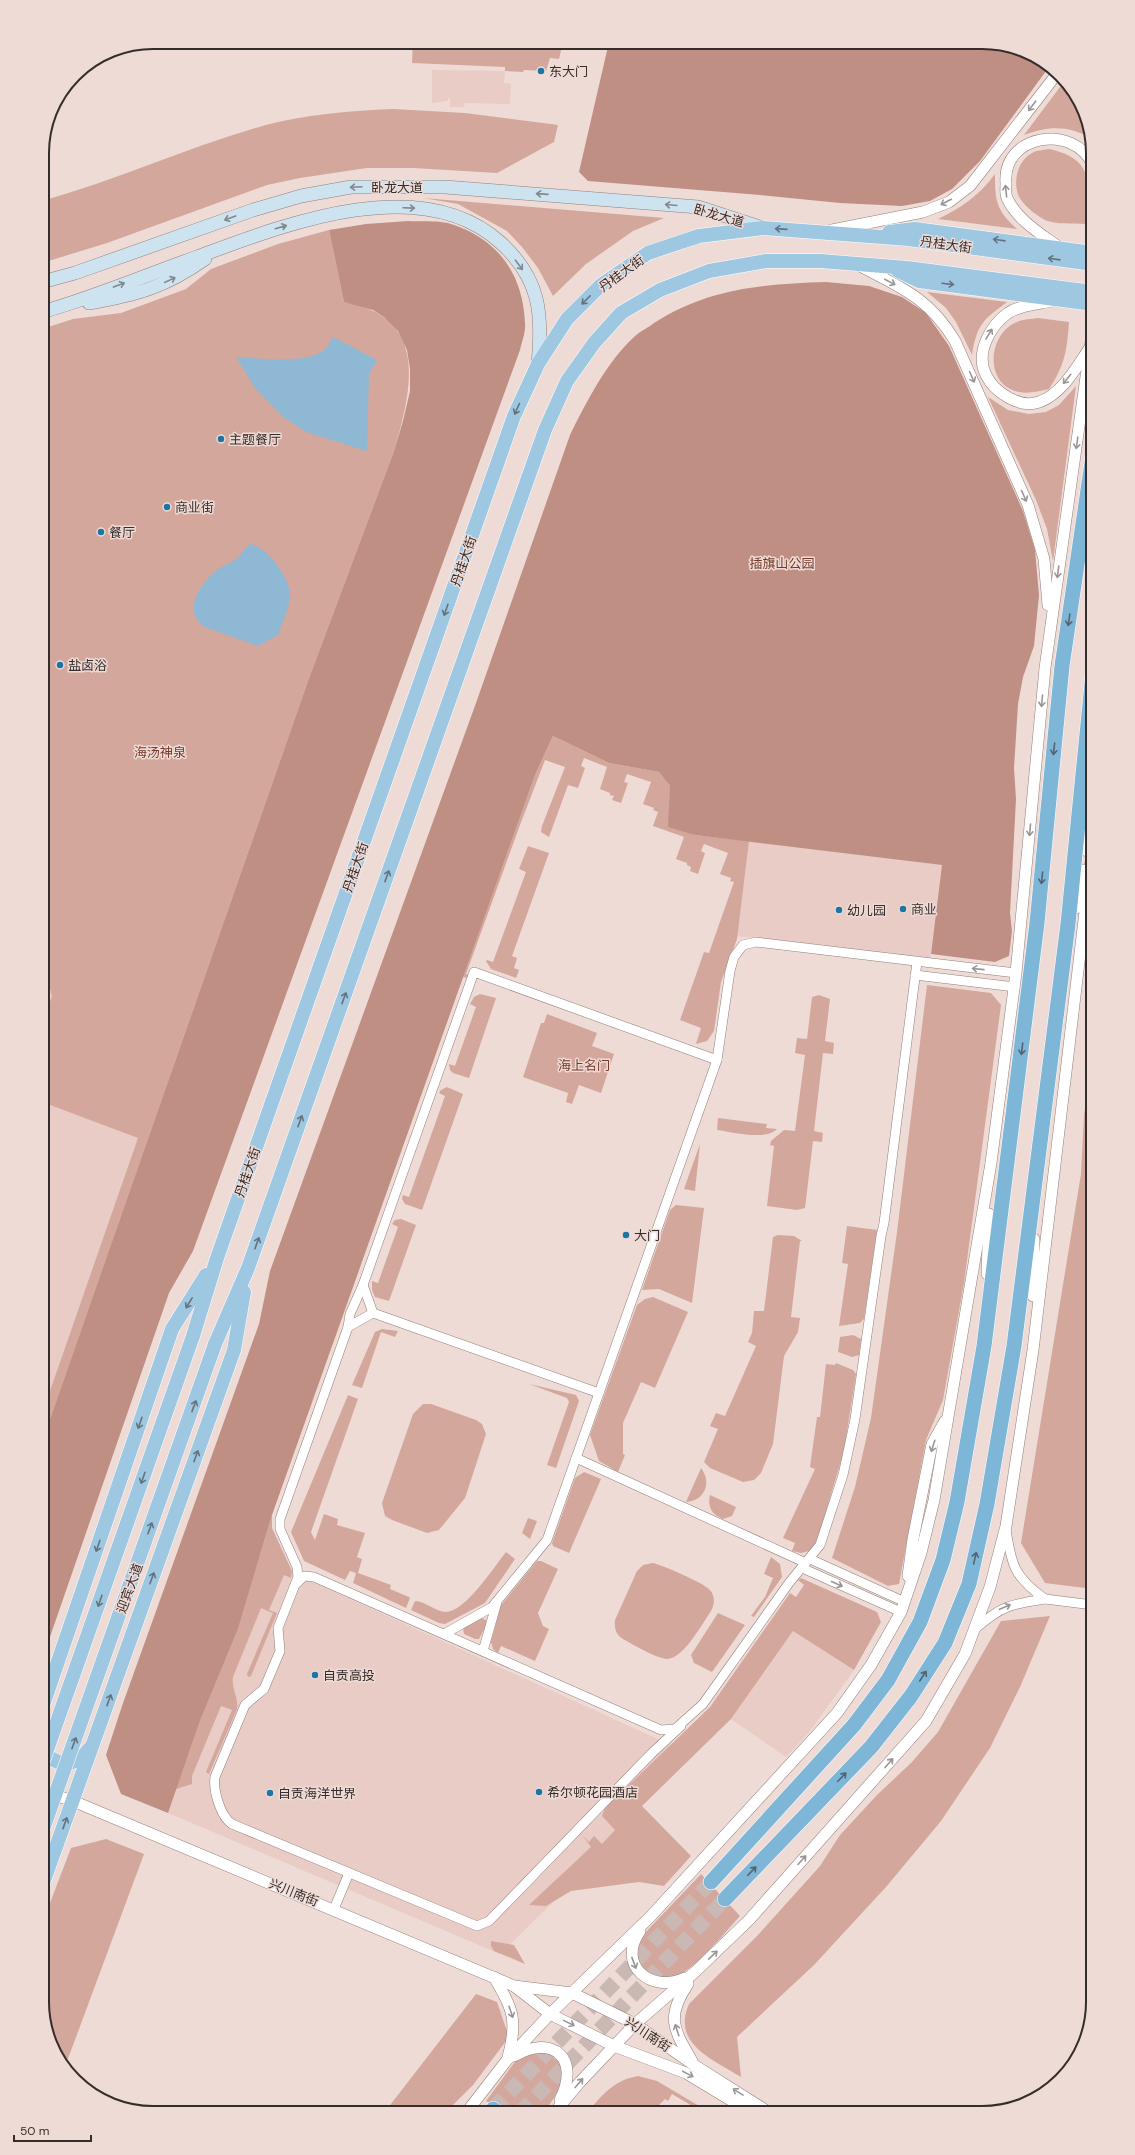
<svg xmlns="http://www.w3.org/2000/svg" width="1135" height="2155" font-family="'DM Sans','Noto Sans SC',sans-serif">
	<rect width="100%" height="100%" fill="#efdbd6"/>
	<g fill="#e8ccc5">
		<path d="M432,70L505,71L504,83L511,84L510,104L465,103L464,107H450V98H448V101L432,103Z"/>
		<path d="M749,841L942,865L930,960L737,936Z"/>
		<path d="M42,958L68,1054L50,1105L148,1141L42,1442Z"/>
		<path d="M258,1557L671,1745L602,1812L623,1834L500,1954L168,1813Z"/>
		<path d="M793,1631L854,1670L810,1731L786,1757L731,1719Z"/>
	</g>
	<g fill="#d3a79c">
		<path d="M413,42H563L559,59L550,58L546,71L524,70L523,72L505,71V67L412,63Z"/>
		<path d="M1063,83L1084,110L1090,138C1068,125 1048,126 1024,135Z"/>
		<path d="M393,109L465,113L558,125L554,142L497,173L413,168H367L300,178L267,185L107,243L42,263V201C118,180 190,146 266,125C307,114 350,111 393,109Z"/>
		<path d="M1049,149C1096,159 1089,185 1085,224C1074,223 1056,225 1045,220C1036,215 1027,208 1021,200C1011,185 1017,159 1034,152C1038,150 1045,150 1049,149Z"/>
		<path d="M995,174C995,201 996,210 1017,229L938,219C961,208 980,195 995,174Z"/>
		<path d="M423,198L664,218L633,231L586,264L553,296L538,268L522,247L507,231L458,204Z"/>
		<path d="M329,230L344,302C430,317 412,389 394,451L308,681L42,1442V1414L138,1138L42,1102V1100L46,1099L42,1077V1018L45,1017L52,996L42,958V329L73,319L121,313L186,289L211,269L278,244Z"/>
		<path d="M927,292L1007,302C983,320 977,324 972,355L956,322L946,308Z"/>
		<path d="M1038,318L1069,322C1067,350 1065,365 1049,389C1039,391 1029,394 1019,392C983,385 988,333 1017,322C1023,319 1032,319 1038,318Z"/>
		<path d="M1076,386L1053,561L1047,529L1036,500L988,397L1008,410L1029,414L1046,412L1059,405Z"/>
		<path d="M553,736L609,763L659,772L670,786L695,835L749,841L737,939L721,982L714,1031L707,1041L696,1044L701,1028L680,1020L704,952L709,953L734,882L730,881L731,878L720,874L728,853L704,844L701,851L705,853L698,874L690,871L691,867L687,865V863L676,859L684,837L653,826L658,812L653,810L654,808L643,804L651,782L627,774L624,782L628,783L621,803L612,800L614,796L610,795V793L600,789L607,767L584,758L581,766L585,768L578,788L568,785L549,837L541,832L542,826L565,767L545,760L520,825L466,974L468,975V978L463,977L535,775Z"/>
		<path d="M528,846L549,853L512,956L517,958L514,968L519,970L516,978L491,969L486,961L487,960L493,962L526,872L519,869Z"/>
		<path d="M927,985L991,993L1001,1005L964,1283L943,1400L926,1440L899,1584L888,1586L832,1558L855,1487L871,1418L897,1232Z"/>
		<path d="M480,994L496,998L469,1078L453,1073L450,1070L449,1064L455,1066L476,1007L470,1004L474,997Z"/>
		<path d="M819,995L830,999L825,1041L834,1043L833,1054L823,1053L814,1131L823,1133L822,1142L813,1141L805,1208L797,1210L767,1206L774,1146L770,1145L771,1141L784,1130L795,1131L805,1055L795,1053L797,1038L807,1039L812,997Z"/>
		<path d="M547,1014L597,1033L592,1046L614,1054L601,1093L579,1085L572,1104L566,1102L568,1093L523,1077L541,1023H544Z"/>
		<path d="M1093,1049V1381L1091,1383L1093,1396L1089,1399L1093,1407L1089,1412L1092,1419L1087,1427L1090,1434L1085,1442L1088,1450L1093,1451V1589L1045,1583L1021,1543L1081,1174L1084,1115Z"/>
		<path d="M447,1087L463,1094L422,1210L405,1204L402,1199L403,1195L409,1197L445,1096L439,1093L441,1090Z"/>
		<path d="M718,1118L767,1124L766,1128L777,1129C766,1141 732,1132 717,1130Z"/>
		<path d="M700,1144L695,1191L684,1189Z"/>
		<path d="M676,1205L704,1208L692,1303L659,1289L642,1290L670,1210Z"/>
		<path d="M401,1219L416,1225L389,1301L375,1297L372,1290V1281L378,1283L398,1227L392,1224L395,1220Z"/>
		<path d="M847,1226L877,1230L864,1319L860,1323L839,1326L848,1264L842,1263Z"/>
		<path d="M778,1235L794,1236L802,1241H800L791,1317L800,1318L798,1332L784,1356L773,1444L761,1473L754,1480L743,1482L710,1468L704,1462L718,1429L710,1426L716,1413L725,1416L756,1346L748,1342L752,1333L754,1311H764L773,1237Z"/>
		<path d="M653,1297L688,1312L655,1388L641,1382L623,1423V1454L625,1455L618,1472L599,1461L590,1435L637,1305L645,1299Z"/>
		<path d="M382,1329L398,1331L395,1337L381,1332L362,1388L352,1385L375,1332Z"/>
		<path d="M853,1335L861,1339L859,1355L852,1357L838,1352L840,1337Z"/>
		<path d="M836,1363L853,1370L856,1374L844,1451L817,1541L809,1551L801,1553L792,1551L795,1543L783,1538L815,1469L810,1467L817,1417H820L826,1364L835,1365Z"/>
		<path d="M529,1384L576,1395L579,1401L556,1468L547,1465L569,1402L567,1398Z"/>
		<path d="M348,1395L358,1399L311,1532L315,1540L324,1514L338,1519L337,1525L365,1533L357,1557L362,1559L358,1573L391,1585L390,1589L409,1597L410,1598L406,1608L353,1583L356,1573L350,1571L345,1580L304,1561L291,1532Z"/>
		<path d="M423,1404H431L476,1420L482,1424L486,1434L465,1498L439,1530L427,1533L392,1520L385,1516L382,1503L413,1414Z"/>
		<path d="M701,1468C712,1482 705,1501 686,1502Z"/>
		<path d="M584,1472L601,1479L569,1553L553,1546L552,1543L575,1478Z"/>
		<path d="M710,1495L736,1507L732,1516L723,1519C712,1515 707,1507 710,1495Z"/>
		<path d="M272,1515V1528L292,1571L291,1578L284,1575L269,1610L277,1613L251,1676L248,1677L247,1674L273,1613L261,1608L233,1677C231,1688 239,1698 237,1709L209,1774L206,1772L232,1710L221,1706L192,1776V1784L176,1789L200,1721L238,1629Z"/>
		<path d="M528,1518L537,1521L530,1539L522,1533Z"/>
		<path d="M506,1552L515,1559L485,1603L445,1624L439,1623L411,1610L415,1601C425,1601 436,1612 446,1612C466,1611 494,1567 506,1552Z"/>
		<path d="M771,1557L780,1564L782,1577L754,1617L751,1616L765,1597L773,1578L764,1574Z"/>
		<path d="M537,1561H541L558,1569L538,1613L543,1626L549,1629L535,1661L501,1646L498,1653L493,1649L491,1642L501,1605Z"/>
		<path d="M653,1563C662,1565 704,1583 710,1590C715,1596 715,1604 711,1611C702,1624 683,1660 666,1659C654,1657 634,1645 623,1639C616,1635 614,1628 615,1620L637,1571L643,1565Z"/>
		<path d="M801,1578L877,1612L881,1622L854,1670L793,1631L731,1719L642,1806L691,1856L664,1886L639,1882L571,1891L546,1906L529,1905L591,1847L583,1836L589,1842L594,1836L602,1844L615,1830L602,1816L605,1808L710,1707L790,1593L796,1597L804,1585L798,1580Z"/>
		<path d="M718,1613L745,1625L712,1672L694,1663L691,1655Z"/>
		<path d="M1050,1616L1020,1687L990,1748L941,1821L886,1887L814,1965L737,2037L741,2077C714,2060 671,2044 689,2004L758,1935L820,1866L840,1835L877,1795L912,1762L938,1732L1001,1621Z"/>
		<path d="M482,1618L486,1620L487,1624L479,1639H475L464,1634L463,1628Z"/>
		<path d="M106,1839L144,1854L66,2064L51,2045L42,2002V1924L71,1848Z"/>
		<path d="M701,1874L740,1916C723,1935 704,1958 683,1973C671,1982 651,1979 642,1967C635,1957 637,1946 642,1936Z"/>
		<path d="M491,1941L514,1945L525,1964L494,1951L491,1946Z"/>
		<path d="M476,1994L497,2002L509,2037L473,2085L445,2113H384Z"/>
		<path d="M538,2052C578,2060 561,2091 543,2113H503L486,2101L514,2063L522,2055Z"/>
		<path d="M638,2076L657,2081L711,2113H704L672,2094L668,2101L665,2099L651,2113H587C602,2095 614,2080 638,2076Z"/>
	</g>
	<g fill="#bf8f83">
		<path d="M609,42H990L1044,61L1049,67L980,161L952,189L930,201L902,206L840,203L760,195L588,181L579,172Z"/>
		<path d="M408,221C421,222 438,220 451,224C498,239 523,274 525,323C526,331 522,341 520,350L193,1251L169,1293L42,1660V1442L308,681L394,451L403,421L410,391V369L407,350L398,331L384,317L373,310L344,302L329,230L366,224Z"/>
		<path d="M826,282L869,286L902,297L926,313L949,346L1023,511L1035,550L1039,595L1034,646L1023,677L1018,704L1014,768L1016,799L1010,913L1012,931L1009,956L995,962L931,954L942,865L695,835L668,827L670,786L659,772L609,763L553,736L535,775L272,1515L238,1629L200,1721L168,1813L121,1794L106,1755L122,1706L259,1324L270,1271L476,703L570,435C587,401 606,363 634,337C640,331 648,328 654,323C708,288 764,284 826,282Z"/>
	</g>
	<g fill="#8eb8d4">
		<path d="M333,337L377,360L369,374L367,451L306,432L282,416L255,388L236,357C259,358 305,365 324,350C327,347 330,341 333,337Z"/>
		<path d="M251,544C267,548 289,577 290,593C291,606 282,622 278,635L258,646L205,627C181,612 200,584 217,570C222,566 230,564 236,559C242,555 244,547 251,544Z"/>
	</g>
	<g fill="none" stroke-linecap="round" stroke-linejoin="round">
		<g stroke="#cab8b4" stroke-width="15" stroke-dasharray="15 8" stroke-linecap="butt">
			<path d="M493,2109L711,1882"/>
			<path d="M520,2113L725,1899"/>
		</g>
		<defs>
			<g id="minor">
				<path d="M915,975L1015,987"/>
				<path d="M363,1285L373,1313L599,1393"/>
				<path d="M348,1327L373,1313"/>
				<path d="M576,1458L806,1563"/>
				<path d="M810,1559L905,1602"/>
				<path d="M802,1568L901,1612"/>
				<path d="M297,1583L304,1576L314,1577L661,1730L675,1729L703,1704L789,1583L820,1545L843,1475L855,1419L881,1236L884,1223L917,962"/>
				<path d="M1045,1599L1093,1605"/>
				<path d="M975,1629C1001,1606 1011,1604 1045,1599C1015,1578 1011,1565 1006,1529"/>
				<path d="M444,1634L492,1607L547,1540L717,1060L730,971L734,957L743,945L756,942L1016,973"/>
				<path d="M483,1651L497,1602"/>
				<path d="M681,1726L651,1754L489,1921L477,1926L232,1824C220,1816 213,1790 215,1777L245,1705L264,1689L280,1651L278,1628L298,1577L297,1567L280,1529V1519L348,1327L350,1314L363,1285L474,972L717,1060"/>
				<path d="M334,1909L349,1873"/>
			</g>
			<g id="tertiary">
				<path d="M832,230L923,212L949,202L970,186L1056,75"/>
				<path d="M1060,248C1041,234 1017,220 1007,198C1005,194 1006,188 1006,183C1002,134 1074,123 1093,165"/>
				<path d="M860,266C902,288 929,298 955,341L1028,505L1044,559L1048,605"/>
				<path d="M1052,301C1038,304 1020,305 1008,313C990,326 975,353 986,375C994,392 1020,409 1039,402C1062,394 1076,368 1089,349"/>
				<path d="M1087,851L1093,822"/>
				<path d="M1076,908L1083,870"/>
				<path d="M987,1274L989,1214"/>
				<path d="M1033,1296L1034,1239"/>
				<path d="M908,1576L913,1539L932,1444L945,1421"/>
				<path d="M42,1791L73,1801L514,1986L550,2014L614,2046L686,2073L752,2113"/>
				<path d="M640,1931C616,1965 651,1994 685,1978"/>
				<path d="M494,1977C513,2010 518,2020 508,2057"/>
				<path d="M688,1984C666,2016 673,2029 692,2061"/>
				<path d="M514,1986L572,1993L635,2024L694,2065L770,2113"/>
				<path d="M514,2056C553,2033 581,2059 560,2100"/>
				<path d="M466,2113L507,2060L550,2014L651,1916L837,1713L871,1665L901,1612L921,1553L934,1500L991,1163L1016,973L1045,668L1093,327"/>
				<path d="M554,2113L580,2082L635,2024L696,1971L749,1920L926,1721L965,1654L990,1587L1006,1526L1033,1350L1093,844"/>
			</g>
			<g id="secondary">
				<path d="M42,282L75,273L253,210L301,196L351,187H445L698,207L763,228"/>
				<path d="M89,303C137,295 165,287 205,259"/>
				<path d="M42,312C95,297 146,275 197,257C283,225 422,170 501,243C540,279 543,313 538,364"/>
			</g>
			<g id="primary">
				<path d="M889,232L915,229L1093,253"/>
				<path d="M898,271L919,281L1093,304"/>
				<path d="M193,1336L217,1258L514,416L538,364L567,319L601,285L648,253L699,236L763,228L908,239L1093,264"/>
				<path d="M215,1344L248,1268L545,430L567,381L594,343L621,313L660,290L709,271L766,261H821L907,268L1093,292"/>
				<path d="M42,1708L172,1329L206,1275"/>
				<path d="M42,1749C57,1769 76,1767 90,1748"/>
				<path d="M42,1886L234,1350L244,1292"/>
			</g>
			<g id="trunk">
				<path d="M711,1882L854,1725L888,1680L920,1622L943,1560L957,1502L984,1346L1037,923L1062,666L1093,456"/>
				<path d="M725,1899L871,1747L911,1696L945,1643L969,1584L987,1504L1014,1346L1068,924L1093,674"/>
				<path d="M491,2113L493,2109"/>
			</g>
		</defs>
		<use href="#minor" stroke="#917f7a" stroke-width="10"/>
		<use href="#tertiary" stroke="#917f7a" stroke-width="12"/>
		<use href="#secondary" stroke="#917f7a" stroke-width="14"/>
		<use href="#primary" stroke="#fff" stroke-width="15"/>
		<use href="#trunk" stroke="#fff" stroke-width="16"/>
		<use href="#minor" stroke="#fff" stroke-width="9"/>
		<use href="#tertiary" stroke="#fff" stroke-width="11"/>
		<use href="#secondary" stroke="#cee3f0" stroke-width="13"/>
		<use href="#primary" stroke="#9ec8e2" stroke-width="14"/>
		<use href="#trunk" stroke="#7eb6d8" stroke-width="15"/>
		<defs>
			<g id="primary-bridge">
				<path d="M42,1764L193,1336"/>
				<path d="M42,1832L215,1344"/>
			</g>
		</defs>
		<use href="#primary-bridge" stroke="#fff" stroke-width="15" stroke-linecap="butt"/>
		<use href="#primary-bridge" stroke="#9ec8e2" stroke-width="14"/>
	</g>
	<defs><path id="oneway-shaft" d="M-6 0H5M1.5-3L5.5 0L1.5 3" fill="none" stroke-width="1.6" stroke-linecap="round" stroke-linejoin="round"/></defs>
	<g stroke="#9a9695">
		<use href="#oneway-shaft" transform="translate(1032 106) rotate(127)"/>
		<use href="#oneway-shaft" transform="translate(1006 191) rotate(-96)"/>
		<use href="#oneway-shaft" transform="translate(946 202) rotate(153)"/>
		<use href="#oneway-shaft" transform="translate(890 282) rotate(28)"/>
		<use href="#oneway-shaft" transform="translate(989 334) rotate(-59)"/>
		<use href="#oneway-shaft" transform="translate(972 377) rotate(66)"/>
		<use href="#oneway-shaft" transform="translate(1067 379) rotate(129)"/>
		<use href="#oneway-shaft" transform="translate(1077 443) rotate(98)"/>
		<use href="#oneway-shaft" transform="translate(1024 496) rotate(66)"/>
		<use href="#oneway-shaft" transform="translate(1058 572) rotate(98)"/>
		<use href="#oneway-shaft" transform="translate(1042 701) rotate(95)"/>
		<use href="#oneway-shaft" transform="translate(1030 830) rotate(95)"/>
		<use href="#oneway-shaft" transform="translate(978 969) rotate(-174)"/>
		<use href="#oneway-shaft" transform="translate(933 1446) rotate(108)"/>
		<use href="#oneway-shaft" transform="translate(837 1584) rotate(24)"/>
		<use href="#oneway-shaft" transform="translate(1005 1607) rotate(-23)"/>
		<use href="#oneway-shaft" transform="translate(889 1763) rotate(-49)"/>
		<use href="#oneway-shaft" transform="translate(802 1860) rotate(-48)"/>
		<use href="#oneway-shaft" transform="translate(713 1955) rotate(-44)"/>
		<use href="#oneway-shaft" transform="translate(634 1963) rotate(69)"/>
		<use href="#oneway-shaft" transform="translate(511 2012) rotate(72)"/>
		<use href="#oneway-shaft" transform="translate(569 2023) rotate(26)"/>
		<use href="#oneway-shaft" transform="translate(677 2030) rotate(-108)"/>
		<use href="#oneway-shaft" transform="translate(688 2074) rotate(28)"/>
		<use href="#oneway-shaft" transform="translate(579 2083) rotate(-49)"/>
		<use href="#oneway-shaft" transform="translate(738 2092) rotate(-148)"/>
	</g>
	<g stroke="#82888e">
		<use href="#oneway-shaft" transform="translate(356 187) rotate(177)"/>
		<use href="#oneway-shaft" transform="translate(542 194) rotate(-176)"/>
		<use href="#oneway-shaft" transform="translate(671 205) rotate(-175)"/>
		<use href="#oneway-shaft" transform="translate(409 208) rotate(2)"/>
		<use href="#oneway-shaft" transform="translate(230 218) rotate(160)"/>
		<use href="#oneway-shaft" transform="translate(281 227) rotate(-16)"/>
		<use href="#oneway-shaft" transform="translate(519 265) rotate(53)"/>
		<use href="#oneway-shaft" transform="translate(170 280) rotate(-25)"/>
		<use href="#oneway-shaft" transform="translate(119 285) rotate(-20)"/>
	</g>
	<g stroke="#64737d">
		<use href="#oneway-shaft" transform="translate(781 229) rotate(-176)"/>
		<use href="#oneway-shaft" transform="translate(999 240) rotate(-172)"/>
		<use href="#oneway-shaft" transform="translate(1054 259) rotate(-172)"/>
		<use href="#oneway-shaft" transform="translate(948 284) rotate(7)"/>
		<use href="#oneway-shaft" transform="translate(586 300) rotate(135)"/>
		<use href="#oneway-shaft" transform="translate(517 409) rotate(114)"/>
		<use href="#oneway-shaft" transform="translate(446 610) rotate(109)"/>
		<use href="#oneway-shaft" transform="translate(387 876) rotate(-70)"/>
		<use href="#oneway-shaft" transform="translate(344 998) rotate(-70)"/>
		<use href="#oneway-shaft" transform="translate(300 1121) rotate(-70)"/>
		<use href="#oneway-shaft" transform="translate(257 1243) rotate(-70)"/>
		<use href="#oneway-shaft" transform="translate(189 1303) rotate(122)"/>
		<use href="#oneway-shaft" transform="translate(194 1406) rotate(-70)"/>
		<use href="#oneway-shaft" transform="translate(140 1423) rotate(109)"/>
		<use href="#oneway-shaft" transform="translate(196 1456) rotate(-70)"/>
		<use href="#oneway-shaft" transform="translate(143 1478) rotate(109)"/>
		<use href="#oneway-shaft" transform="translate(150 1528) rotate(-70)"/>
		<use href="#oneway-shaft" transform="translate(98 1546) rotate(109)"/>
		<use href="#oneway-shaft" transform="translate(152 1578) rotate(-70)"/>
		<use href="#oneway-shaft" transform="translate(100 1601) rotate(109)"/>
		<use href="#oneway-shaft" transform="translate(109 1700) rotate(-70)"/>
		<use href="#oneway-shaft" transform="translate(74 1743) rotate(-70)"/>
		<use href="#oneway-shaft" transform="translate(65 1823) rotate(-70)"/>
	</g>
	<g stroke="#526470">
		<use href="#oneway-shaft" transform="translate(1069 620) rotate(98)"/>
		<use href="#oneway-shaft" transform="translate(1054 749) rotate(96)"/>
		<use href="#oneway-shaft" transform="translate(1042 878) rotate(96)"/>
		<use href="#oneway-shaft" transform="translate(1022 1049) rotate(97)"/>
		<use href="#oneway-shaft" transform="translate(975 1558) rotate(-77)"/>
		<use href="#oneway-shaft" transform="translate(923 1676) rotate(-57)"/>
		<use href="#oneway-shaft" transform="translate(842 1777) rotate(-46)"/>
		<use href="#oneway-shaft" transform="translate(752 1871) rotate(-46)"/>
	</g>
	<g fill="#1d75a4" stroke="#efdbd6" stroke-width="1.5">
		<circle cx="541" cy="71" r="4"/>
		<circle cx="221" cy="439" r="4"/>
		<circle cx="167" cy="507" r="4"/>
		<circle cx="101" cy="532" r="4"/>
		<circle cx="60" cy="665" r="4"/>
		<circle cx="903" cy="909" r="4"/>
		<circle cx="839" cy="910" r="4"/>
		<circle cx="626" cy="1235" r="4"/>
		<circle cx="315" cy="1675" r="4"/>
		<circle cx="539" cy="1792" r="4"/>
		<circle cx="270" cy="1793" r="4"/>
	</g>
	<g text-anchor="middle" stroke-width="3" stroke-linejoin="round" paint-order="stroke">
		<g font-size="13" fill="#352d2b" stroke="#efdbd6" text-anchor="start">
			<text x="549" y="76">东大门</text>
			<text x="229" y="444">主题餐厅</text>
			<text x="175" y="512">商业街</text>
			<text x="109" y="537">餐厅</text>
			<text x="68" y="670">盐卤浴</text>
			<text x="911" y="914">商业</text>
			<text x="847" y="915">幼儿园</text>
			<text x="634" y="1240">大门</text>
			<text x="323" y="1680">自贡高投</text>
			<text x="547" y="1797">希尔顿花园酒店</text>
			<text x="278" y="1798">自贡海洋世界</text>
		</g>
		<g font-size="13" fill="#352d2b" stroke="#efdbd6">
			<text x="397" y="192">卧龙大道</text>
			<text transform="translate(719 215) rotate(16)" y="5">卧龙大道</text>
			<text transform="translate(946 244) rotate(8)" y="5">丹桂大街</text>
			<text transform="translate(621 273) rotate(-36)" y="5">丹桂大街</text>
			<text transform="translate(463 561) rotate(-71)" y="5">丹桂大街</text>
			<text transform="translate(355 867) rotate(-71)" y="5">丹桂大街</text>
			<text transform="translate(247 1172) rotate(-71)" y="5">丹桂大街</text>
			<text transform="translate(129 1588) rotate(-70)" y="5">迎宾大道</text>
			<text transform="translate(294 1892) rotate(22)" y="5">兴川南街</text>
			<text transform="translate(648 2034) rotate(33)" y="5">兴川南街</text>
		</g>
		<g font-size="13" fill="#763829" stroke="#efdbd6">
			<text x="782" y="568">插旗山公园</text>
			<text x="160" y="757">海汤神泉</text>
			<text x="584" y="1070">海上名门</text>
		</g>
	</g>
	<path d="M0 0H1135V2155H0ZM153 49H982A104 104 0 0 1 1086 153V2002A104 104 0 0 1 982 2106H153A104 104 0 0 1 49 2002V153A104 104 0 0 1 153 49Z" fill="#efdbd6" fill-rule="evenodd"/>
	<path fill="none" stroke="#352d2b" stroke-width="2" d="M153 49H982A104 104 0 0 1 1086 153V2002A104 104 0 0 1 982 2106H153A104 104 0 0 1 49 2002V153A104 104 0 0 1 153 49Z"/>
	<path d="M14 2135v6h77v-6" fill="none" stroke="#352d2b" stroke-width="2"/>
	<text x="20" y="2135" font-size="12" fill="#352d2b" stroke="#efdbd6" stroke-width="3" paint-order="stroke">50 m</text>
</svg>
